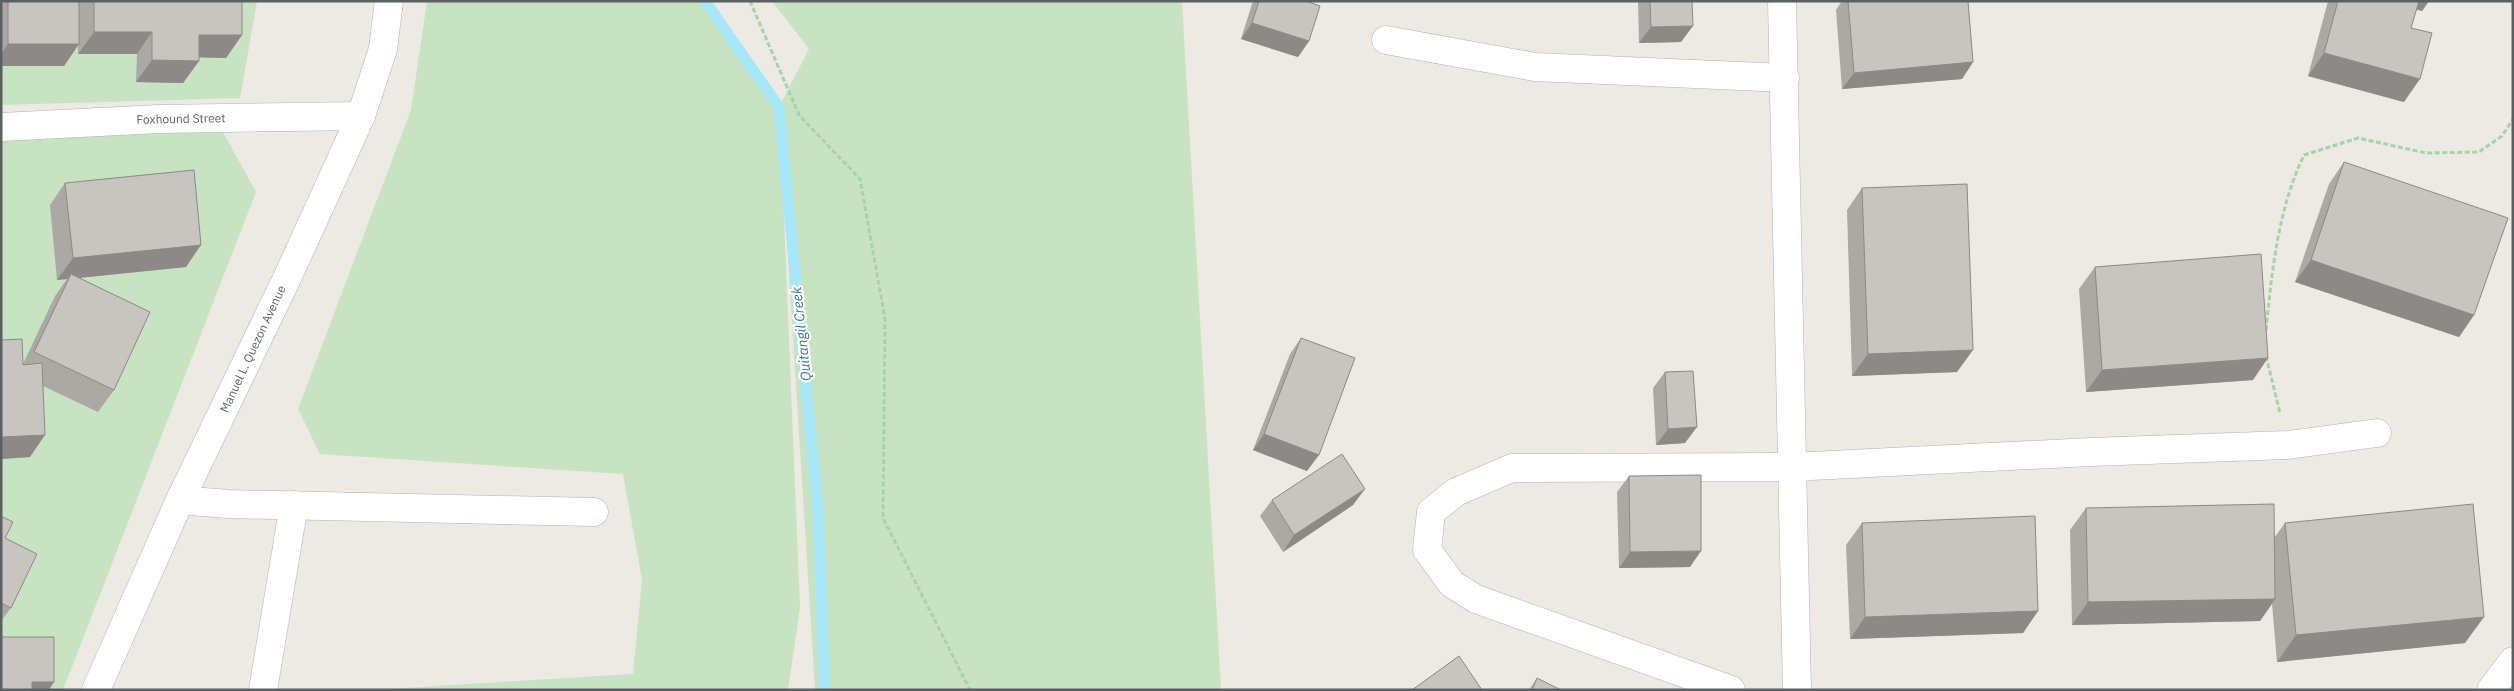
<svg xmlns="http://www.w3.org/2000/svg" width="2514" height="691" font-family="'IBM Plex Sans',sans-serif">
	<rect width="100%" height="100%" fill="#ede9e3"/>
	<g fill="#c8e3c1">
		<path d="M1,1H257L240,98L1,105Z"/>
		<path d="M427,1H705L779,107L809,49L772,1H1182L1221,690H815L781,144L800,608L788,690H368L633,674L642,580L623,474L320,454L298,409L411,110Z"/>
		<path d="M1,132H223L256,192L63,690H1Z"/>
	</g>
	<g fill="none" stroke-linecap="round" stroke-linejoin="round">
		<path stroke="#a6e8fa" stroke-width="11" d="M705,1L779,107L818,507L825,690"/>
		<defs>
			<g id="street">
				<path d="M1782,1L1797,690"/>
				<path d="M1386,40L1535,67L1785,78"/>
				<path d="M1,127L159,119L361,116"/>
				<path d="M180,500L227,504L594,512"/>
				<path d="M263,690L294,505"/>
				<path d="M1731,690L1476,599L1452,584L1427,550L1431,512L1456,492L1512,468L1791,467L2091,452L2288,445L2377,433"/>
				<path d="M2491,690L2513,661"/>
			</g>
			<path id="secondary" d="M96,690L180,500L288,276L361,116L383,49L389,1"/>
		</defs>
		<use href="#street" stroke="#afb2b5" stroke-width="29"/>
		<use href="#secondary" stroke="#b0b4b8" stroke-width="29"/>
		<g stroke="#a5d5a7" stroke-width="3" stroke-dasharray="5 2.5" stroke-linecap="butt">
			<path d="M750,1L799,115L860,179L885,319L883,518L970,690"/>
			<path d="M2266,330C2272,271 2278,209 2304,155L2358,138L2426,153L2479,152L2502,136L2513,119"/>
			<path d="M2266,356L2280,413"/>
		</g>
		<use href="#street" stroke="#fff" stroke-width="28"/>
		<use href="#secondary" stroke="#fff" stroke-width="28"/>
	</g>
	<g fill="#aca9a5">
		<path d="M1,1H242V35L226,58L199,57V61L183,83L136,82L137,54H78V45L64,66H1Z"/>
		<path d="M1254,1H1306L1309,41L1298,57L1241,39L1252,4Z"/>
		<path d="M1638,1H1692L1681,42L1639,43Z"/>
		<path d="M1842,1H1848L1973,62L1962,79L1842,89L1836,10Z"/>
		<path d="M2328,1H2429L2422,11L2416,9L2411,28L2404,102L2308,76Z"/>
		<path d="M2344,162L2474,315L2459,337L2295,282L2329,184Z"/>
		<path d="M65,183L186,267L79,278L114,390L98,412L43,386L30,457L1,459L23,364L55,296L67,279L57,280L50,205Z"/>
		<path d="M1862,188L1957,372L1852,376L1847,210Z"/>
		<path d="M2095,267L2253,380L2086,392L2079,289Z"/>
		<path d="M1301,338L1307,471L1253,450L1290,354Z"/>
		<path d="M1665,372L1685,443L1656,445L1653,388Z"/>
		<path d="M1629,476L1690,567L1619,568L1617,492Z"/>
		<path d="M1272,500L1353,505L1283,552L1260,516Z"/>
		<path d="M2086,508L2274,538L2285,523L2465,643L2277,662L2272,604L2260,621L2072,625L2070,530Z"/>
		<path d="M1,516L5,538L11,608L1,621Z"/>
		<path d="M1862,523L2038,611L2023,633L1850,639L1846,545Z"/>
		<path d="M1537,678L1561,690H1529Z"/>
	</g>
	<g fill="#8c8986">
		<path d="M2412,1H2429L2422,11L2408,7Z"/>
		<path d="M1252,23L1309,41L1298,57L1241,39Z"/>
		<path d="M1693,26L1681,42L1639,43L1651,27Z"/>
		<path d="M94,32H152L137,54H78Z"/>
		<path d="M199,35H242L226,58L183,57Z"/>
		<path d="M8,44H79L64,66H1V54Z"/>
		<path d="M2324,53L2420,79L2404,102L2308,76Z"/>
		<path d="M152,60L199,61L183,83L136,82Z"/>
		<path d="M1973,62L1962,79L1842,89L1854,73Z"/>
		<path d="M201,245L186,267L68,279L71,274L67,279L57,280L73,258Z"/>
		<path d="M2311,260L2474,315L2459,337L2295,282Z"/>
		<path d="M1973,350L1957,372L1852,376L1868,354Z"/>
		<path d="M2268,358L2253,380L2086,392L2102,370Z"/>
		<path d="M1697,427L1685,443L1656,445L1668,429Z"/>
		<path d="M1264,434L1319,455L1307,471L1253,450Z"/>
		<path d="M45,435L30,457L1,459V437Z"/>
		<path d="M1365,489L1353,505L1283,552L1294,535Z"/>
		<path d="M1701,551L1690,567L1619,568L1630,552Z"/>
		<path d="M2275,599L2260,621L2072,625L2088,602Z"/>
		<path d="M2038,611L2023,633L1850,639L1865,617Z"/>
		<path d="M2484,617L2465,643L2277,662L2296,635Z"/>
		<path d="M32,682H54L49,690H27Z"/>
	</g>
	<g fill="#c8c4c0" stroke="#8c8986">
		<rect x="8" y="1" width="71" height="43"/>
		<path d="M94,1H242V35H199V61L152,60V32H94Z"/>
		<path d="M1259,1H1306L1320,6L1309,41L1252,23Z"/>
		<path d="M1650,1H1692L1693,26L1651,27Z"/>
		<path d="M1848,1H1968L1973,62L1854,73Z"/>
		<path d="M2338,1H2419L2411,28L2432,33L2420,79L2324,53Z"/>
		<path d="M2344,162L2508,218L2474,315L2311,260Z"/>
		<path d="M194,170L201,245L73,258L65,183Z"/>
		<path d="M1967,184L1973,350L1868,354L1862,188Z"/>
		<path d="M2261,254L2268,358L2102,370L2095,267Z"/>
		<path d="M71,274L150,312L114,390L34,352Z"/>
		<path d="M1301,338L1355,358L1319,455L1264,434Z"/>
		<path d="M22,339L23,365L42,363L45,435L1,437V340Z"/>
		<path d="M1693,371L1697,427L1668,429L1665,372Z"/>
		<path d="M1342,454L1365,489L1294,535L1272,500Z"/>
		<path d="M1701,475V551L1630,552L1629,476Z"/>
		<path d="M2274,504L2275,599L2088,602L2086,508Z"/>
		<path d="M2473,504L2484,617L2296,635L2285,523Z"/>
		<path d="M1,516L13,522L5,538L37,554L11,608L1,603Z"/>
		<path d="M2035,516L2038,611L1865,617L1862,523Z"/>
		<path d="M1,637H54V682H32V690H1Z"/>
		<path d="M1459,656L1482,690H1412Z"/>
		<path d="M1537,678L1561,690H1532Z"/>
	</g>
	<g text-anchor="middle" stroke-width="4.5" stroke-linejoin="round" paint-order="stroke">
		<g font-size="12" fill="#5b6063" stroke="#fff">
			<text transform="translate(181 119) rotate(-1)" y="4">Foxhound Street</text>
			<text transform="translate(253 349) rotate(-65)" y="4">Manuel L. Quezon Avenue</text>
		</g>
		<g font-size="14" font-style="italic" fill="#3c7891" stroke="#fff">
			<text transform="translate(801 334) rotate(-96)" y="5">Quitangil Creek</text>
		</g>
	</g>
	<rect width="2514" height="691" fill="none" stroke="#5b6063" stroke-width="5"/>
</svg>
